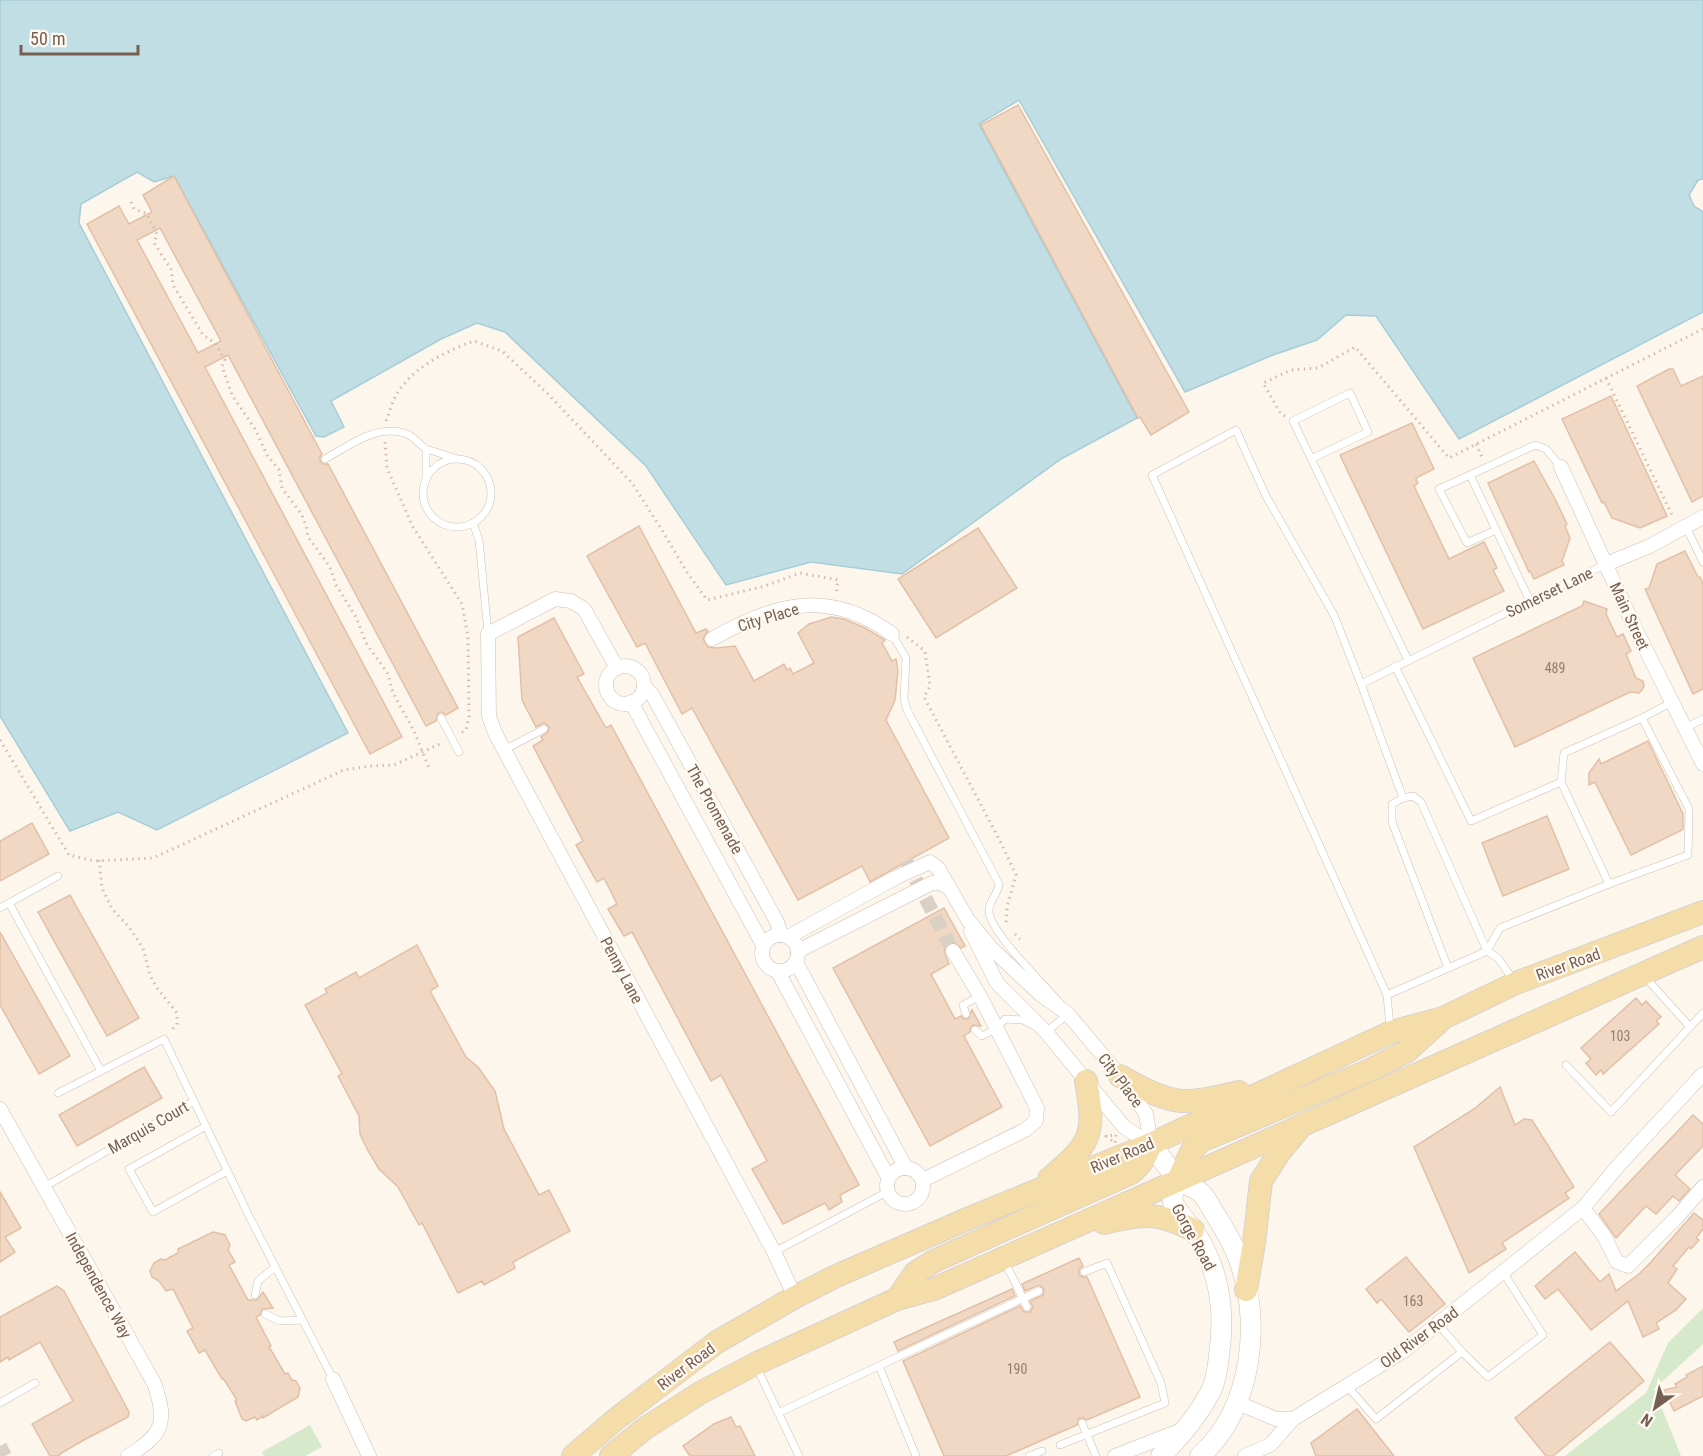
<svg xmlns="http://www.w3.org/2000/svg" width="1703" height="1456" font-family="'Roboto Condensed',sans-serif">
	<rect width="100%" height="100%" fill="#fcf6ec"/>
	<g fill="#d6e9cb">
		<path d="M1703,1308V1344L1654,1389L1681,1456H1565L1646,1393L1668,1343Z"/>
		<path d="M310,1425L322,1447L305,1456H264L262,1452Z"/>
	</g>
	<path fill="#c1dee5" stroke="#a8cdd6" stroke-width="1.5" d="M0,0H1703V179L1698,180L1689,195L1694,206L1703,212V312L1459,439L1376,316L1346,315L1317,340L1273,355L1185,392L1019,100L979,124L1137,418L1061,459L902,574L811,562L726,585L646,466L505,332L477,323L441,339L331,401L344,427L324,437L316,436L174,176L154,182L137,172L81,204L79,223L348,733L157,830L118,812L70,831L0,716Z"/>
	<g fill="#f0d8c5" stroke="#e1c0a7" stroke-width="1.5" fill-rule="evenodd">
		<path d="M1018,105L1189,412L1151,435L1140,417L1138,418L981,125Z"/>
		<path d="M174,176L322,454L320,457V461L323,464H328L458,708L446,715L442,712L438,713L436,721L426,726L228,355L205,367L402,737L370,754L87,224L119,206L129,224L152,212L143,195ZM160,228L221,341L198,353L137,240Z"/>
		<path d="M1669,369H1673L1681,386L1703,376V496L1692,502L1637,386Z"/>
		<path d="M1611,396L1667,516L1640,528L1612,518L1604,502L1602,503L1562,419Z"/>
		<path d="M1412,423L1434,469L1416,478L1418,483L1414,486L1449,559L1484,542L1497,568L1493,570L1504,591L1423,629L1340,455Z"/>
		<path d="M1534,461L1555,499L1567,524L1565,526L1570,538L1562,561L1564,565L1534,579L1530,571L1529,572L1488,483Z"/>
		<path d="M639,526L696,633L706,629L708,631L703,639L708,647L717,648L735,646L754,681L784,664L787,670L790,668L793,674L814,663L798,633L809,624L819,621L831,617L844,619L865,628L885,640L882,643L892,661L896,659L898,671L895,700L886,720L949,838L870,882L862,866L798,900L692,708L682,714L645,643L637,647L587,556Z"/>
		<path d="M978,528L1017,588L936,638L898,579Z"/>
		<path d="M1685,551L1698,577H1700L1703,584V689L1693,694L1645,589L1649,588L1657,564Z"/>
		<path d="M1584,601L1607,609L1606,614L1617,637L1623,634L1631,651L1626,654L1636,678L1643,681L1644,686L1642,690L1639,693L1630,692L1515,747L1473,658L1582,606Z"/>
		<path d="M554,618L584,674L577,677L606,728L611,725L859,1185L840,1195L842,1202L829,1210L825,1203L783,1224L752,1169L767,1161L721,1075L711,1081L632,932L624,936L608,909L617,904L604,878L597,882L576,845L583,841L533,746L543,740L541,737L548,732L549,727L544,723L536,727L522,700L518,637Z"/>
		<path d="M1648,741L1683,814V828L1682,830L1631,855L1595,782L1589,785V773L1599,759L1601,764Z"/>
		<path d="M1547,816L1569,869L1503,896L1482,843Z"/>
		<path d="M32,823L49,854L0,881V841Z"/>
		<path d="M70,895L139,1018L107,1036L38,912Z"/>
		<path d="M944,908L965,946L961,948L953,942L948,944L944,952L949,964L931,974L955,1019L961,1016L964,1019H968L972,1010L981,1026L973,1025L970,1028V1032L964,1036L1002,1107L930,1146L833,968Z"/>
		<path d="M0,932L70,1056L39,1074L0,1005Z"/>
		<path d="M417,945L438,986L430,991L466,1057L478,1067L495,1091L504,1129L539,1195L549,1190L570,1231L513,1262L515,1268L484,1285L482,1281L458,1293L422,1223L419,1225L398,1187L379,1169L367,1149L360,1134L359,1116L338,1076L342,1074L305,1005L327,993L325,989L356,972L359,978Z"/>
		<path d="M1636,998L1642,1005L1646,1001L1661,1017L1656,1021L1659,1024L1603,1074L1601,1070L1596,1075L1586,1063L1591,1059L1581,1048Z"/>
		<path d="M144,1067L162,1098L77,1146L59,1115Z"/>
		<path d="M1500,1087L1515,1125L1524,1119L1532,1120L1574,1187L1565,1193L1569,1198L1502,1243L1506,1249L1469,1273L1414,1147L1474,1109Z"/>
		<path d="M1693,1115L1703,1124V1146L1675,1175L1690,1189L1679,1201L1673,1196L1656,1214L1646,1206L1616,1238L1599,1214Z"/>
		<path d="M0,1192L21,1228L5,1237L15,1252L0,1262Z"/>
		<path d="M1694,1213L1703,1220V1229L1696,1238L1699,1240L1691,1249L1689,1247L1673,1266L1677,1269L1668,1283L1686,1299L1676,1310L1656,1323L1659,1329L1643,1337L1628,1301L1591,1330L1558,1289L1545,1299L1535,1286L1575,1252L1600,1282L1609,1274L1616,1291L1639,1274L1651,1262Z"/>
		<path d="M213,1232L225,1235L230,1245L228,1250L235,1262L229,1265L248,1300H257L263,1292L273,1308L262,1309L260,1315L256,1317L271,1346L269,1347L285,1374L288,1373L292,1380L296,1381L300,1388L298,1397L263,1418V1416L257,1420L255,1417L246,1421L242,1419L235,1401L237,1400L223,1378L222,1379L205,1350L199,1353L187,1331L193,1328L173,1289L166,1291L159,1281L152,1277L150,1271L154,1263L161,1259L165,1260L178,1253V1249Z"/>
		<path d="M1406,1257L1445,1304L1409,1332L1381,1299L1377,1303L1366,1289Z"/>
		<path d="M1079,1258L1083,1266L1079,1269V1275L1083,1277H1087L1140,1397L1087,1420L1083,1418H1079L1077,1425L1006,1456H944L903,1361L1020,1306L1024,1312H1030L1033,1307L1030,1301L1043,1295L1044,1289L1039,1285L1025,1291L1022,1284Z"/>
		<path d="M57,1286L64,1291L129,1412L128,1417L82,1441L60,1454L59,1456H50L32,1424L73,1401L40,1342L9,1360L8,1357L0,1362V1317Z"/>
		<path d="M1012,1289L1015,1296L898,1351L894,1342Z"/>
		<path d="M1610,1342L1644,1381L1553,1456H1546L1515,1418Z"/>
		<path d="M1703,1366V1396L1674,1411L1664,1390L1677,1387L1675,1384L1687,1377L1686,1375Z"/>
		<path d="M1357,1409L1394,1456H1316L1311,1443Z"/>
		<path d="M731,1417L736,1427L740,1426L755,1456H690L683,1446L714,1424Z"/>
	</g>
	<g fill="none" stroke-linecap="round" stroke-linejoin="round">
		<g stroke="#dad0c5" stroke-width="14" stroke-dasharray="14 7" stroke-linecap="butt">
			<path d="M906,861L953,951"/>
			<path d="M0,1446L5,1456"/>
		</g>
		<defs>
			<g id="lane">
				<path d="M426,449L455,458"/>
				<path d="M325,459C350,445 378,423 407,434C414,437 420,445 426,449V480"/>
				<path d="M1311,459L1368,432L1350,393L1293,421L1408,660"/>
				<circle cx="457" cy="493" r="34"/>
				<path d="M1470,475L1439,489L1467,543L1496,530"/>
				<path d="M473,523L479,540L488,633"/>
				<path d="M1686,527L1703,562"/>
				<path d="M1530,601L1470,475L1535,445L1546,449L1561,467"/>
				<path d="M892,634L906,658L904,699L907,710L999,884C998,894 989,901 989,910C988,931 1044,984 1060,1003"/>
				<path d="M1395,666L1471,821L1561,782"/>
				<path d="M1361,684L1334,615L1266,496L1236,430L1152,475L1387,995L1390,1027"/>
				<path d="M441,718L459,752"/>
				<path d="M1685,728L1703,719"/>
				<path d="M504,750L544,729"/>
				<path d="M1403,798L1361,684L1606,564"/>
				<path d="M1609,884L1561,782L1564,753L1642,718L1672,702"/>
				<path d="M9,903L101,1071"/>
				<path d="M0,908L58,876"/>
				<path d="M1448,968L1392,822V804L1403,798L1413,796L1421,802L1487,951L1498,958L1514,981"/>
				<path d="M1646,978L1690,1027"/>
				<path d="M1387,995L1487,951L1500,928L1609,884L1688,855L1689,809L1642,718"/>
				<path d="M966,1014L963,1005L980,996"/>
				<path d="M975,1030L982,1036L997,1028L1005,1019L1023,1020L1034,1026"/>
				<path d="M1044,1031L1046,1032L1068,1014"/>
				<path d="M1566,1065L1611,1112L1703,1013"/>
				<path d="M58,1093L164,1039L249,1216L333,1379"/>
				<path d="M206,1126L129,1169L153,1212L227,1171"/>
				<path d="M44,1187L194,1101"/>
				<path d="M774,1252L887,1192"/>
				<path d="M1004,1260L1027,1307"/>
				<path d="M255,1295L258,1281L275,1267"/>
				<path d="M265,1314L280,1321L302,1320"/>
				<path d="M1462,1352L1488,1377L1543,1335L1503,1272"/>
				<path d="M756,1366L799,1456"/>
				<path d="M879,1366L916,1456"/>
				<path d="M1347,1386L1376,1419L1462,1352L1438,1324"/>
				<path d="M0,1403L35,1383"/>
				<path d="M778,1413L1039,1291"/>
				<path d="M1082,1423L1096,1456"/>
				<path d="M1060,1445L1165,1403L1161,1383L1107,1263L1084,1272"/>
				<path d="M213,1456L219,1453"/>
				<path d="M1029,1456L1042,1451"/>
			</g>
			<g id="street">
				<path d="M1561,467L1634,626L1703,764"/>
				<path d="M1606,564L1650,546L1703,517"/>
				<path d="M712,639C775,603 829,588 892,634"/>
				<circle cx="625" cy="685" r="19"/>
				<path d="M617,668L584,609L571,601L555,599L488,634L489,716L495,733L774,1252L795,1297"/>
				<path d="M644,686L653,696L777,922L781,935"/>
				<path d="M631,702L763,945"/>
				<path d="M971,931L997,983L1046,1032L1124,1127L1151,1144"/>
				<circle cx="780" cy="953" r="18"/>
				<path d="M788,937L895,878L930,862L938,868L968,920L992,949L1040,994L1068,1014L1120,1076L1146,1114L1151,1144"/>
				<path d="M798,951L932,883H940L949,888"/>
				<path d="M796,962L906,1168"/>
				<path d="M778,972L888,1177"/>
				<path d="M0,1109L154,1383C168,1423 163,1434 128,1456"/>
				<circle cx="905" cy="1186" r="18"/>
				<path d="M923,1180L1025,1130L1036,1121L1037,1108L980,996L953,951"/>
				<path d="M1583,1208L1604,1236L1617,1262L1628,1266L1677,1217L1703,1187"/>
				<path d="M333,1379L369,1456"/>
				<path d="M1238,1403L1276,1419H1293L1405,1350L1583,1208L1618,1166L1703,1074"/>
				<path d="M1115,1456L1184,1429"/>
				<path d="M1245,1456L1270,1445L1293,1419"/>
			</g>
			<g id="secondary">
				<path d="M1151,1144C1160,1155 1169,1172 1180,1180C1187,1186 1197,1188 1203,1195C1208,1201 1211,1208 1215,1214C1223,1227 1232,1241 1237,1255C1263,1319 1253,1409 1200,1456"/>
				<path d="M1161,1456C1181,1436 1198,1416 1211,1391C1216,1380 1218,1367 1219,1355C1225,1314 1221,1276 1199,1239C1193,1228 1177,1213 1173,1202C1171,1195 1176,1186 1178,1180"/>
			</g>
			<g id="primary">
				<path d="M1120,1076C1138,1086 1160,1099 1182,1101C1201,1102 1220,1096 1239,1092"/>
				<path d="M1049,1179C1091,1143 1096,1136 1086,1081"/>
				<path d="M1178,1180L1192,1150L1201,1141L1370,1070L1407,1051L1440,1021"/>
				<path d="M1104,1223C1140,1214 1158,1211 1193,1230"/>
				<path d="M1246,1290L1254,1243L1261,1181L1279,1153L1298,1130"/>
				<path d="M897,1299L915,1273L934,1261L1131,1173C1141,1165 1146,1157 1151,1144"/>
				<path d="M573,1456L616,1419L717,1342L795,1297L836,1276L972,1217L1151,1144L1391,1032L1443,1018L1516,983L1703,912"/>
				<path d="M611,1456L644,1429L700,1393L755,1364L897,1299L934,1289L1703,947"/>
			</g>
		</defs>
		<use href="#lane" stroke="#cebfb2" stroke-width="8"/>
		<use href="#street" stroke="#cebfb2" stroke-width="15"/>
		<use href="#secondary" stroke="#d0c0b0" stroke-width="21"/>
		<use href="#primary" stroke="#d9d2ce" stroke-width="24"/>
		<g stroke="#d5bca8" stroke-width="3" stroke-dasharray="1.5 4.5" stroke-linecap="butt">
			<path d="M131,202L134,209L147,214L157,234L154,243L171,269L173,285L203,335L215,343L225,360L222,366L232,395L255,429L267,455L279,470L282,488L302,515L306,526L308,537L330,567L336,585L356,617L366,643L388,674L393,693L414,731L429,768"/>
			<path d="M1606,378L1673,517"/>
			<path d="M1285,416L1281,414L1263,383L1291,370L1318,368L1355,347L1449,458L1703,329"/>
			<path d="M386,421C389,414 391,406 394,399C409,369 444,352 474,341L502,351L548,394L632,483L665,535L686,571L707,600L765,586L800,573L838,580L836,595"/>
			<path d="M385,442L387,468L413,527L462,604L468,637L469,716L466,730L461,733"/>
			<path d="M1476,444L1483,459"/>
			<path d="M907,637L925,651L930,686L924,697L1000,841L1016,875L1007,907L1006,923"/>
			<path d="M0,740L69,855L94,861L153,858L344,770L370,766L394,765L442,743"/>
			<path d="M99,860L102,888L112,909L129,927L143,948L150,975L157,988L177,1013V1024L171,1031"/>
			<path d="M1015,934L1020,939"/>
			<path d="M1116,1135L1115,1143L1106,1136Z"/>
		</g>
		<use href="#lane" stroke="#fff" stroke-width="7"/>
		<use href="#street" stroke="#fff" stroke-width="14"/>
		<use href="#secondary" stroke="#fff" stroke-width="20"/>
		<use href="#primary" stroke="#f5ddaa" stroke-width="22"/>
	</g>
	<g text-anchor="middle" stroke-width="4.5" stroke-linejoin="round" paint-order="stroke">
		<g font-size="14" fill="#947d6d">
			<text x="1555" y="673">489</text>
			<text x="1620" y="1041">103</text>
			<text x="1413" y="1306">163</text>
			<text x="1017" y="1374">190</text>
		</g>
		<g font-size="16" fill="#765f50" stroke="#fefaf3">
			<text transform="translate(1549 592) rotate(-26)" y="6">Somerset Lane</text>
			<text transform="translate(1630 616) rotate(65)" y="6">Main Street</text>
			<text transform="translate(768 617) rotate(-17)" y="6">City Place</text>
			<text transform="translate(715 809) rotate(61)" y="6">The Promenade</text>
			<text transform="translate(1568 964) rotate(-20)" y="6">River Road</text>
			<text transform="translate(622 970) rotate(62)" y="6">Penny Lane</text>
			<text transform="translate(1121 1080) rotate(53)" y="6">City Place</text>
			<text transform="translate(148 1127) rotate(-30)" y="6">Marquis Court</text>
			<text transform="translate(1122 1155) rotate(-23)" y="6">River Road</text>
			<text transform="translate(1194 1237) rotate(61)" y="6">Gorge Road</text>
			<text transform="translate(99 1285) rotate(61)" y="6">Independence Way</text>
			<text transform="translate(1419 1337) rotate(-36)" y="6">Old River Road</text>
			<text transform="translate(686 1366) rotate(-37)" y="6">River Road</text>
		</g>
	</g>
	<g transform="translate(1655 1408) rotate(214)" stroke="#fefaf3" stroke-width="4.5" paint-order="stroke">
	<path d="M0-4.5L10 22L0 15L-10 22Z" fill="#765f50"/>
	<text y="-9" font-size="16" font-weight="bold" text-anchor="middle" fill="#765f50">N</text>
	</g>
	<path d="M21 45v9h117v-9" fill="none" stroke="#765f50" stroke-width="3"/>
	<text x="30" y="45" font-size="18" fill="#765f50" stroke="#fefaf3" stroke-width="4.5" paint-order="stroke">50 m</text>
</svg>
